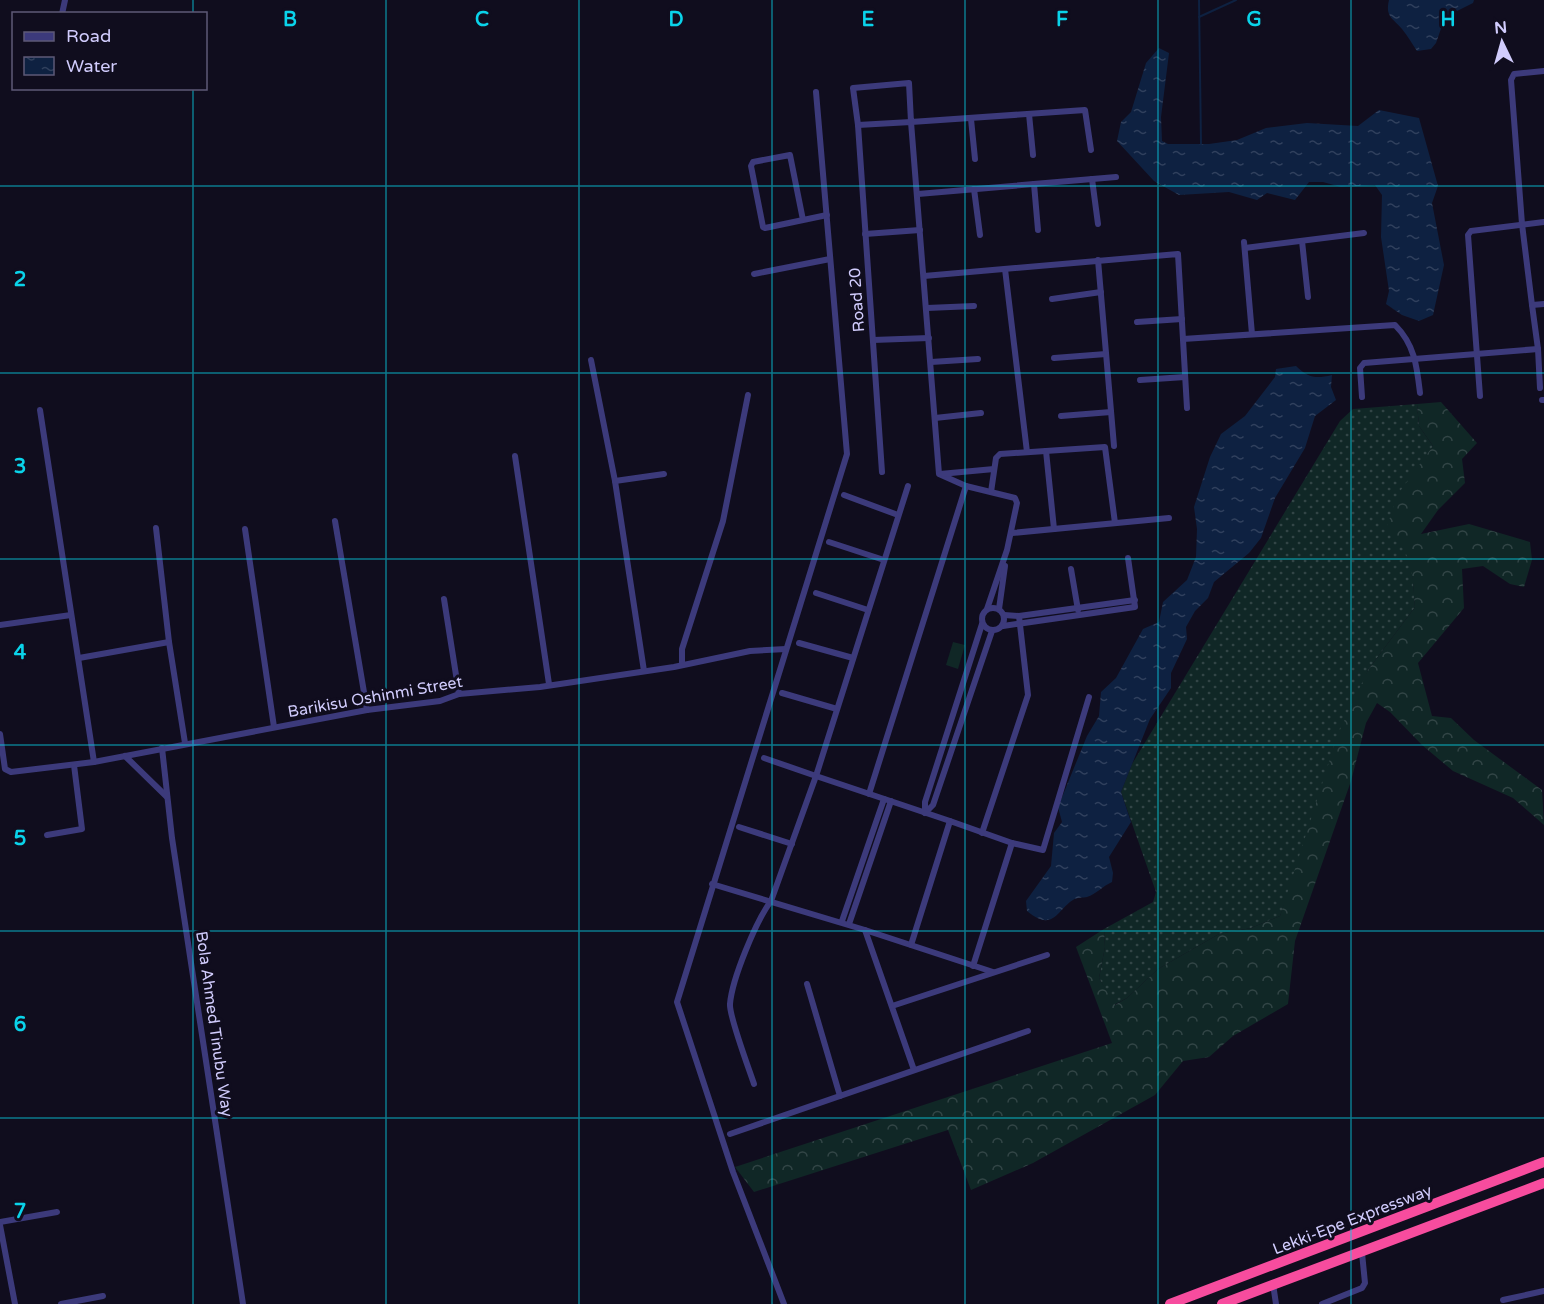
<svg xmlns="http://www.w3.org/2000/svg" width="1544" height="1304" font-family="'Varela Round',sans-serif">
	<defs>
		<pattern id="grass-dots" width="8" height="8" patternUnits="userSpaceOnUse" patternTransform="scale(1.5)"><rect width="8" height="8" fill="#102726"/><path d="M2 2h.1M6 6h.1" fill="none" stroke="#324546" stroke-width="1.8" stroke-linecap="round"/></pattern>
		<pattern id="forest-crowns" width="20" height="18" patternUnits="userSpaceOnUse" patternTransform="scale(1.5)"><rect width="20" height="18" fill="#102726"/><path d="M2 6a3 3 0 1 1 6 0M12 15a3 3 0 1 1 6 0" fill="none" stroke="#324546"/></pattern>
		<pattern id="water-ripples" width="26" height="14" patternUnits="userSpaceOnUse" patternTransform="scale(1.5)"><rect width="26" height="14" fill="#0e2141"/><path d="M2 4q2-2 4 0t4 0M15 11q2-2 4 0t4 0" fill="none" stroke="#30405d"/></pattern>
	</defs>
	<rect width="100%" height="100%" fill="#100d1e"/>
	<path fill="url(#grass-dots)" d="M1417,404L1419,426L1433,446L1419,467L1403,545L1412,566L1415,607L1368,670L1280,916L1251,928L1219,934L1158,969L1127,998L1114,1005L1099,978L1105,947L1104,929L1153,902L1156,892L1121,792L1132,764L1340,421L1353,409Z"/>
	<path fill="url(#forest-crowns)" d="M1441,402L1477,443L1462,459L1465,483L1438,510L1421,534L1469,524L1530,542L1532,560L1524,587L1510,584L1483,566L1462,569L1464,608L1418,663L1432,716L1451,718L1474,740L1542,790L1544,825L1513,798L1453,771L1422,745L1390,712L1377,703L1366,723L1351,781L1295,941L1288,1004L1233,1036L1209,1057L1183,1061L1155,1095L1033,1163L971,1190L948,1130L754,1192L735,1167L1112,1043L1076,947L1104,929L1105,947L1099,978L1115,1005L1127,998L1158,969L1219,934L1251,928L1280,916L1338,734L1368,670L1415,607C1412,570 1414,555 1386,529L1398,494L1433,446L1419,426L1417,404Z"/>
	<path fill="#102726" d="M953,642L965,645L958,669L946,665Z"/>
	<g fill="url(#water-ripples)">
		<path d="M1389,0H1474L1473,3L1445,17L1436,43L1431,49L1417,51C1412,44 1408,36 1402,29C1393,18 1385,17 1389,0Z"/>
		<path d="M1159,48L1169,53L1161,117L1162,141L1168,144H1209L1237,140L1266,128L1307,123L1358,126L1379,110L1419,118L1438,186L1432,203L1444,265L1433,315L1419,321L1402,315L1386,304L1389,291L1381,237L1382,195L1375,185L1341,187L1323,182H1309L1295,200L1267,193L1257,200L1229,192L1179,195L1154,181L1117,141L1121,122L1131,112L1146,63Z"/>
		<path d="M1296,366C1308,378 1316,379 1332,375L1331,387L1336,400L1315,416L1305,448L1275,498L1261,538L1249,553L1214,582L1208,598L1195,611L1186,627L1187,639L1171,673V688L1150,719L1121,792L1131,822L1109,857L1113,873L1112,882C1103,886 1096,894 1087,897C1083,898 1077,897 1073,900C1057,910 1053,933 1027,911L1026,901L1051,866L1054,833L1062,822L1058,807L1087,736L1099,716L1101,692L1116,678L1143,629L1159,622L1163,602L1187,580L1196,557L1197,529L1194,507L1210,457L1221,434L1245,416L1275,377L1276,369Z"/>
	</g>
	<g fill="none" stroke-linecap="round" stroke-linejoin="round">
		<g stroke="#0e2141" stroke-width="2">
			<path d="M1199,0L1201,144"/>
			<path d="M1199,17L1236,0"/>
		</g>
		<g stroke="#3c3a7b" stroke-width="6">
			<path d="M62,14L65,0"/>
			<path d="M1029,114L1033,155"/>
			<path d="M971,119L975,159"/>
			<path d="M858,125L911,122L939,474L966,486L869,794"/>
			<path d="M1092,179L1098,224"/>
			<path d="M1034,184L1038,230"/>
			<path d="M974,189L980,235"/>
			<path d="M918,194L1116,177"/>
			<path d="M803,220L790,155L753,162L751,166L763,227L765,228L827,215"/>
			<path d="M865,234L920,230"/>
			<path d="M1302,241L1308,297"/>
			<path d="M1244,242L1252,334"/>
			<path d="M1245,248L1364,233"/>
			<path d="M1098,260L1114,446"/>
			<path d="M1005,269L1027,452"/>
			<path d="M754,274L830,259"/>
			<path d="M924,276L1178,254L1187,408"/>
			<path d="M1052,299L1101,292"/>
			<path d="M1532,305L1522,224L1511,80L1514,74L1544,71"/>
			<path d="M927,308L974,306"/>
			<path d="M1137,322L1182,319"/>
			<path d="M1183,339L1395,325C1415,345 1417,367 1420,393"/>
			<path d="M873,340L929,338"/>
			<path d="M1538,349L1540,388"/>
			<path d="M1054,358L1106,354"/>
			<path d="M591,360L615,481L644,671"/>
			<path d="M931,362L978,359"/>
			<path d="M1140,380L1185,377"/>
			<path d="M1480,396L1468,235L1471,231L1544,222"/>
			<path d="M1362,397L1360,368L1364,363L1538,349L1532,305L1544,304"/>
			<path d="M1542,400H1544"/>
			<path d="M40,410L94,762"/>
			<path d="M1061,416L1111,412"/>
			<path d="M935,418L981,413"/>
			<path d="M1046,451L1054,529"/>
			<path d="M515,456L549,684"/>
			<path d="M882,472L858,125L853,88L909,83L911,122L1085,110L1091,150"/>
			<path d="M940,474L994,469"/>
			<path d="M615,481L664,474"/>
			<path d="M966,486L1015,498L1017,503L1007,550L987,609"/>
			<path d="M991,492L996,458L1000,454L1105,447L1115,523"/>
			<path d="M844,495L898,515"/>
			<path d="M335,521L367,710"/>
			<path d="M156,528L169,642L185,743"/>
			<path d="M245,529L274,727"/>
			<path d="M1012,533L1169,518"/>
			<path d="M829,542L884,560"/>
			<path d="M1071,569L1078,610"/>
			<path d="M816,593L868,610"/>
			<path d="M444,599L459,694"/>
			<circle cx="993" cy="619" r="11"/>
			<path d="M999,609L1005,566"/>
			<path d="M1004,615L1019,616L1135,600"/>
			<path d="M0,625L71,615"/>
			<path d="M1003,626L1135,607L1128,558"/>
			<path d="M799,643L853,658"/>
			<path d="M79,658L169,642"/>
			<path d="M682,665V649L723,521L748,395"/>
			<path d="M782,693L837,709"/>
			<path d="M0,734L5,769L11,772L94,762L367,710L440,701L459,694L540,687L674,667L750,651L786,649"/>
			<path d="M162,748L172,838L243,1304"/>
			<path d="M125,756L167,797"/>
			<path d="M764,758L816,776L908,486"/>
			<path d="M925,813V802L982,624"/>
			<path d="M925,813L933,805L992,631"/>
			<path d="M739,827L792,844"/>
			<path d="M982,833L1028,695L1019,616"/>
			<path d="M47,835L82,829L74,765"/>
			<path d="M712,884L865,930L914,1070"/>
			<path d="M842,921L884,799"/>
			<path d="M849,924L891,801"/>
			<path d="M865,930L993,972"/>
			<path d="M911,945L950,821L1012,843L1043,850L1089,697"/>
			<path d="M973,966L1012,843"/>
			<path d="M807,984L840,1096"/>
			<path d="M892,1006L1047,955"/>
			<path d="M754,1084C749,1069 729,1016 730,1004C732,979 756,921 771,901L816,776L950,821"/>
			<path d="M730,1134L1028,1031"/>
			<path d="M0,1222L57,1212"/>
			<path d="M0,1225L15,1304"/>
			<path d="M1273,1284L1276,1304"/>
			<path d="M1503,1300L1544,1291"/>
			<path d="M61,1304L103,1296"/>
			<path d="M784,1304L733,1172L677,1002L847,454L816,92"/>
			<path d="M1322,1304L1362,1288L1365,1283L1362,1253"/>
		</g>
		<g stroke="#f74c9e" stroke-width="10">
			<path d="M1170,1304L1544,1162"/>
			<path d="M1222,1304L1544,1183"/>
		</g>
	</g>
	<path fill="none" stroke="#0ad3ea" stroke-width="1.5" stroke-opacity="0.55" d="M193,0V14M386,0V1304M579,0V1304M772,0V1304M965,0V1304M1158,0V1304M1351,0V1304M193,88V1304M0,186H1544M0,373H1544M0,559H1544M0,745H1544M0,931H1544M0,1118H1544"/>
	<g text-anchor="middle" stroke-width="6" stroke-linejoin="round" paint-order="stroke">
		<g font-size="16" fill="#d1ccfd" stroke="#100d1e">
			<text transform="translate(856 300) rotate(-94)" y="6">Road 20</text>
			<text transform="translate(375 696) rotate(-10)" y="6">Barikisu Oshinmi Street</text>
			<text transform="translate(215 1024) rotate(82)" y="6">Bola Ahmed Tinubu Way</text>
			<text transform="translate(1352 1219) rotate(-21)" y="6">Lekki-Epe Expressway</text>
		</g>
	</g>
	<g font-size="20" text-anchor="middle" font-weight="bold" fill="#0ad3ea" stroke="#100d1e" stroke-width="6" stroke-linejoin="round" paint-order="stroke">
		<text x="290" y="26">B</text>
		<text x="482" y="26">C</text>
		<text x="676" y="26">D</text>
		<text x="868" y="26">E</text>
		<text x="1062" y="26">F</text>
		<text x="1254" y="26">G</text>
		<text x="1448" y="26">H</text>
		<text x="20" y="286">2</text>
		<text x="20" y="473">3</text>
		<text x="20" y="659">4</text>
		<text x="20" y="845">5</text>
		<text x="20" y="1031">6</text>
		<text x="20" y="1218">7</text>
	</g>
	<rect x="12" y="12" width="195" height="78" fill="#100d1e" stroke="#5d5977" stroke-width="1.5"/>
	<rect x="24" y="32" width="30" height="9" fill="#3c3a7b" stroke="#5d5977" stroke-width="1.5"/>
	<text x="66" y="42" font-size="18" fill="#d1ccfd">Road</text>
	<rect x="24" y="57" width="30" height="18" fill="url(#water-ripples)" stroke="#5d5977" stroke-width="1.5"/>
	<text x="66" y="72" font-size="18" fill="#d1ccfd">Water</text>
	<g transform="translate(1502 42) rotate(355)" stroke="#100d1e" stroke-width="4.5" paint-order="stroke">
	<path d="M0-4.5L10 22L0 15L-10 22Z" fill="#d1ccfd"/>
	<text y="-9" font-size="16" font-weight="bold" text-anchor="middle" fill="#d1ccfd">N</text>
	</g>
</svg>
